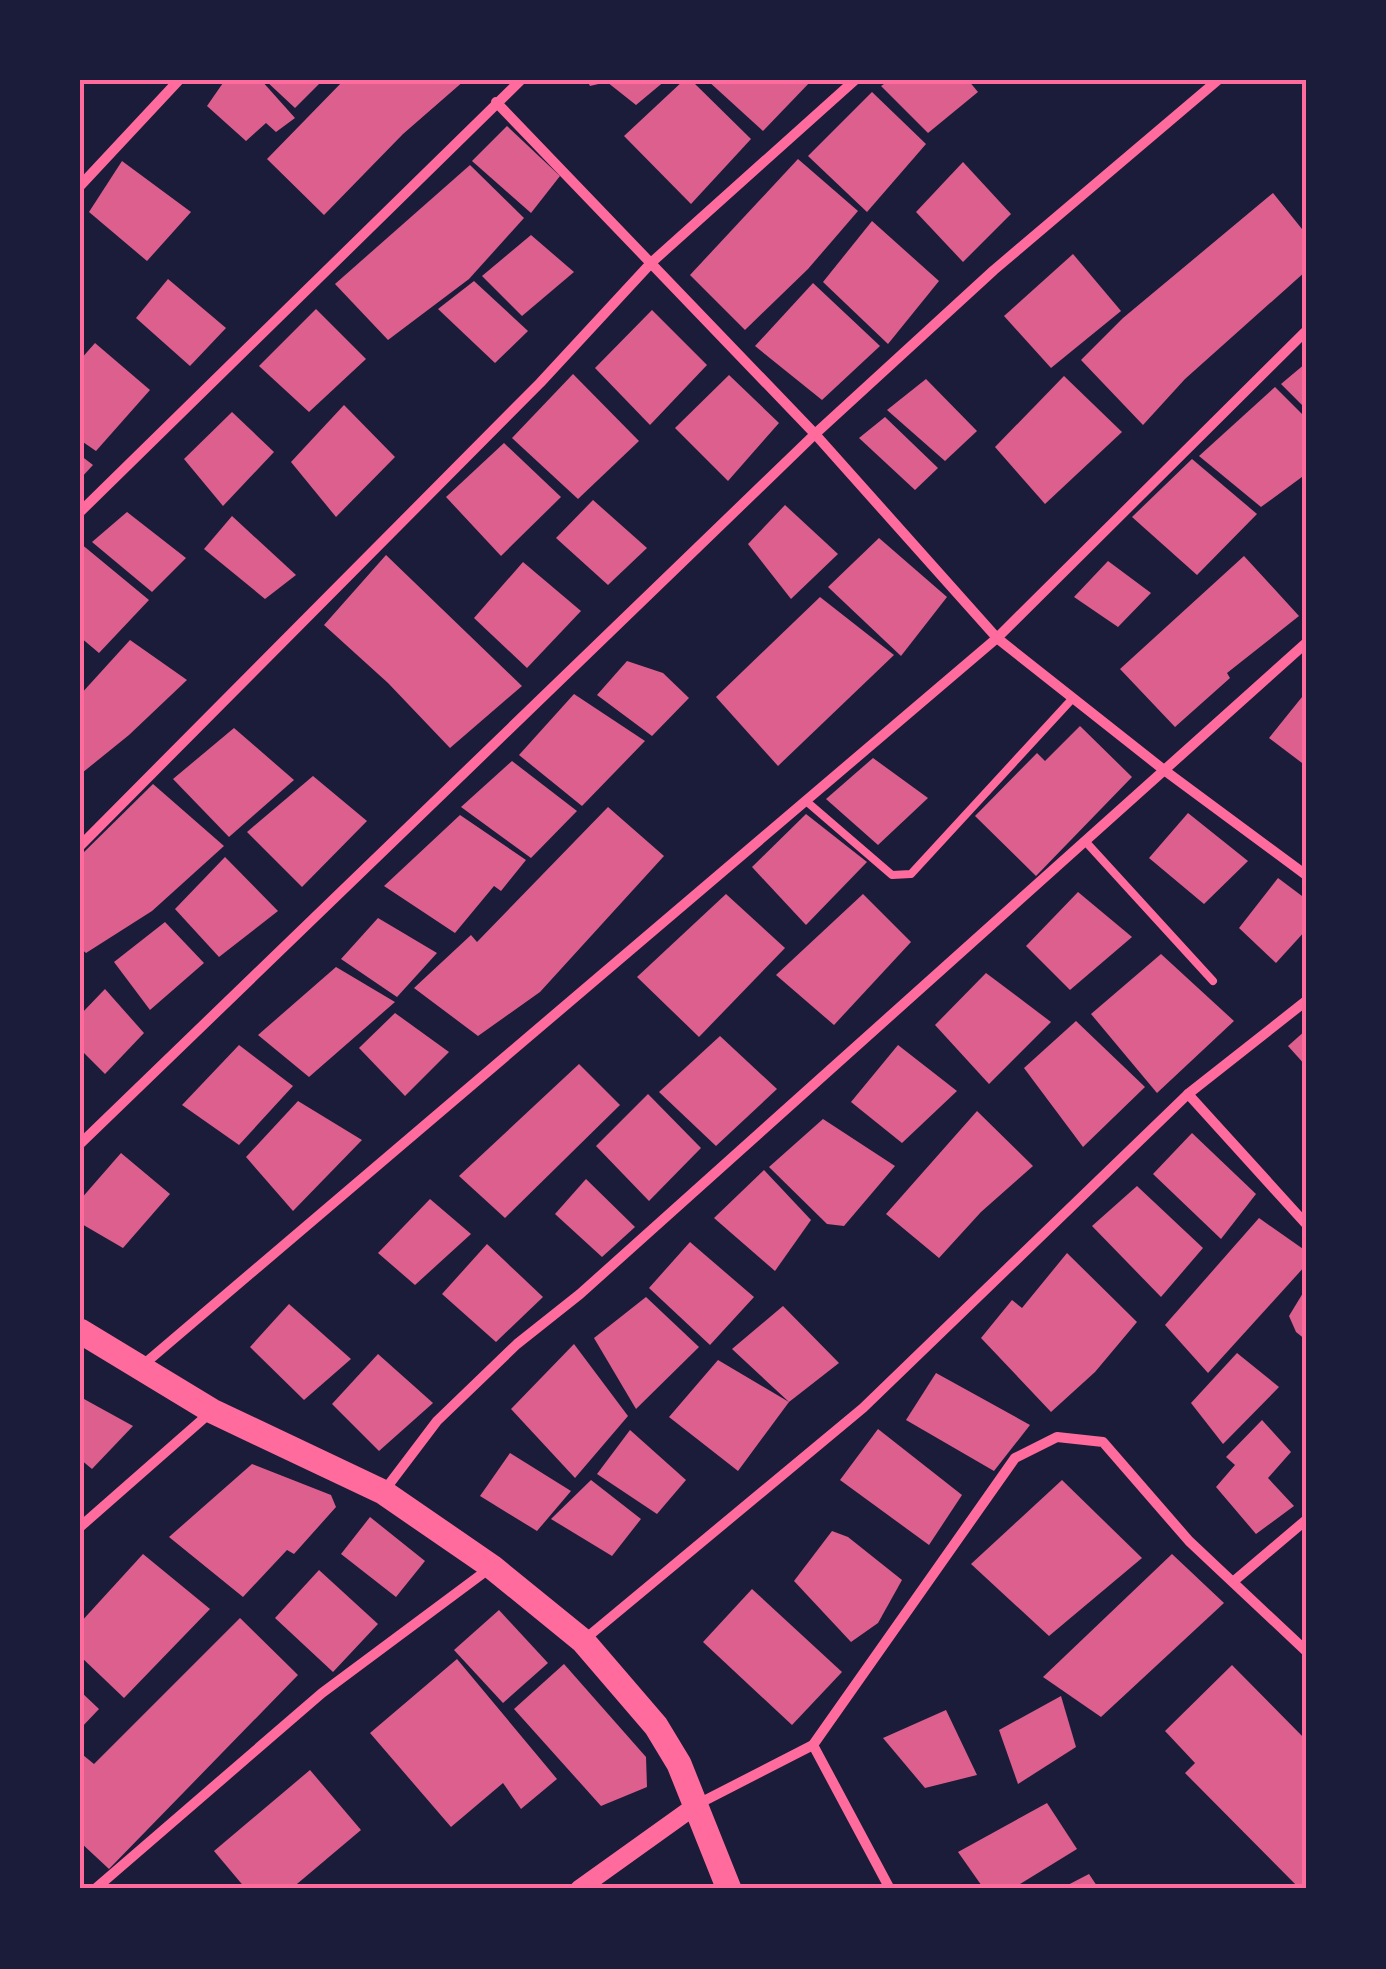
<svg xmlns="http://www.w3.org/2000/svg" width="1386" height="1969" font-family="'Playfair Display',serif">
	<rect width="100%" height="100%" fill="#1b1b3a"/>
	<g fill="#dd5f8e">
		<path d="M225,80H261L295,118L276,132L266,123L246,141L207,106Z"/>
		<path d="M265,80H323L295,108Z"/>
		<path d="M344,80H465L403,134L324,215L267,159Z"/>
		<path d="M587,80H666L636,105L607,82L590,86Z"/>
		<path d="M684,80H691L751,139L691,204L624,136Z"/>
		<path d="M707,80H812L763,131Z"/>
		<path d="M890,80H968L978,92L928,133L881,86Z"/>
		<path d="M872,92L926,144L867,212L808,156Z"/>
		<path d="M507,126L560,176L531,213L472,161Z"/>
		<path d="M798,159L858,211L808,269L745,330L690,275Z"/>
		<path d="M122,161L191,212L147,261L89,212Z"/>
		<path d="M963,162L1011,214L963,262L916,212Z"/>
		<path d="M470,165L524,218L469,279L388,340L335,284Z"/>
		<path d="M1273,193L1306,234V271L1185,379L1143,425L1081,360L1123,318Z"/>
		<path d="M872,221L939,281L888,344L823,282Z"/>
		<path d="M531,235L574,272L522,316L482,276Z"/>
		<path d="M1073,254L1121,311L1051,368L1004,316Z"/>
		<path d="M168,279L226,328L190,366L136,318Z"/>
		<path d="M474,281L528,331L495,363L438,309Z"/>
		<path d="M813,283L880,346L822,400L755,346Z"/>
		<path d="M316,309L366,359L309,412L259,366Z"/>
		<path d="M652,310L707,365L650,425L595,368Z"/>
		<path d="M95,343L150,390L96,451L80,440V360Z"/>
		<path d="M1306,363V409L1281,384Z"/>
		<path d="M573,374L639,441L578,499L512,438Z"/>
		<path d="M729,375L779,423L728,481L675,428Z"/>
		<path d="M1064,376L1122,432L1045,504L995,447Z"/>
		<path d="M926,379L977,431L945,461L887,410Z"/>
		<path d="M1275,387L1306,418V474L1261,507L1199,456Z"/>
		<path d="M344,405L395,457L336,517L291,462Z"/>
		<path d="M232,412L274,452L223,506L184,459Z"/>
		<path d="M885,417L938,468L915,490L859,438Z"/>
		<path d="M504,443L561,497L501,556L446,497Z"/>
		<path d="M80,455L93,465L80,479Z"/>
		<path d="M1192,459L1257,514L1197,575L1132,517Z"/>
		<path d="M593,500L647,548L608,585L556,538Z"/>
		<path d="M785,505L838,554L791,599L748,544Z"/>
		<path d="M127,512L186,558L152,592L92,542Z"/>
		<path d="M232,516L296,575L265,599L204,549Z"/>
		<path d="M879,538L947,597L901,656L828,587Z"/>
		<path d="M80,543L149,600L99,653L80,637Z"/>
		<path d="M386,555L522,686L450,748L388,683L324,625Z"/>
		<path d="M1244,556L1299,616L1227,673L1230,678L1175,727L1120,669Z"/>
		<path d="M1108,561L1151,593L1118,627L1074,597Z"/>
		<path d="M523,562L581,611L527,668L474,618Z"/>
		<path d="M820,597L894,655L778,766L716,697Z"/>
		<path d="M130,640L187,680L129,735L82,773L80,695Z"/>
		<path d="M627,661L663,673L689,698L652,736L597,695Z"/>
		<path d="M1306,692V766L1269,738Z"/>
		<path d="M574,694L645,741L582,806L519,755Z"/>
		<path d="M1080,726L1132,777L1036,876L975,816L1037,753L1045,761Z"/>
		<path d="M234,728L294,780L229,837L173,779Z"/>
		<path d="M873,758L928,798L878,845L826,799Z"/>
		<path d="M512,761L577,811L531,858L461,807Z"/>
		<path d="M313,776L367,821L302,887L247,832Z"/>
		<path d="M153,784L224,846L152,911L86,953L80,948V856Z"/>
		<path d="M608,807L664,856L540,992L478,1036L414,988L471,935L477,942Z"/>
		<path d="M1188,813L1248,861L1204,904L1149,858Z"/>
		<path d="M806,814L867,862L806,925L752,867Z"/>
		<path d="M460,815L526,860L501,891L494,886L455,933L384,886Z"/>
		<path d="M225,857L278,911L219,957L175,909Z"/>
		<path d="M1278,878L1306,899V930L1276,963L1239,928Z"/>
		<path d="M1078,892L1132,937L1070,990L1026,946Z"/>
		<path d="M726,894L785,948L699,1037L637,977Z"/>
		<path d="M863,894L911,942L834,1025L776,975Z"/>
		<path d="M378,918L437,953L397,997L341,959Z"/>
		<path d="M165,922L204,963L150,1010L114,962Z"/>
		<path d="M1161,954L1234,1021L1157,1093L1091,1014Z"/>
		<path d="M336,967L395,1002L309,1077L258,1035Z"/>
		<path d="M986,973L1051,1022L989,1084L935,1025Z"/>
		<path d="M105,989L144,1033L105,1074L80,1049V1015Z"/>
		<path d="M395,1013L449,1052L405,1096L359,1048Z"/>
		<path d="M1076,1021L1145,1087L1083,1147L1024,1068Z"/>
		<path d="M1306,1030V1066L1288,1046Z"/>
		<path d="M720,1036L777,1089L716,1146L659,1092Z"/>
		<path d="M239,1045L293,1086L239,1145L182,1105Z"/>
		<path d="M898,1045L957,1091L902,1143L851,1102Z"/>
		<path d="M579,1064L620,1105L505,1218L459,1176Z"/>
		<path d="M648,1094L701,1148L649,1201L596,1146Z"/>
		<path d="M298,1101L362,1140L293,1211L246,1157Z"/>
		<path d="M977,1111L1033,1166L981,1212L939,1258L886,1214Z"/>
		<path d="M823,1119L895,1166L844,1226L827,1224L769,1167Z"/>
		<path d="M1192,1133L1256,1194L1221,1239L1153,1174Z"/>
		<path d="M121,1153L170,1194L123,1248L80,1223V1200Z"/>
		<path d="M764,1170L811,1220L775,1271L714,1218Z"/>
		<path d="M586,1179L635,1227L602,1257L555,1214Z"/>
		<path d="M1137,1186L1203,1248L1161,1297L1092,1226Z"/>
		<path d="M430,1199L471,1234L415,1285L378,1253Z"/>
		<path d="M1259,1218L1306,1251V1265L1208,1373L1165,1325Z"/>
		<path d="M690,1242L754,1297L710,1345L649,1288Z"/>
		<path d="M487,1244L543,1297L496,1342L442,1294Z"/>
		<path d="M1067,1253L1137,1322L1095,1372L1051,1412L981,1338L1012,1300L1022,1308Z"/>
		<path d="M1306,1288V1340L1296,1332L1289,1316Z"/>
		<path d="M646,1297L699,1347L636,1409L594,1338Z"/>
		<path d="M289,1304L351,1359L304,1400L250,1347Z"/>
		<path d="M783,1306L839,1363L789,1402L738,1471L669,1417L718,1360L789,1402L732,1349Z"/>
		<path d="M574,1344L628,1416L575,1478L511,1409Z"/>
		<path d="M1237,1353L1279,1387L1223,1444L1191,1403Z"/>
		<path d="M378,1354L433,1403L379,1451L332,1404Z"/>
		<path d="M936,1373L1030,1425L994,1471L906,1420Z"/>
		<path d="M84,1399L133,1426L92,1469L80,1459V1404Z"/>
		<path d="M1262,1420L1291,1452L1268,1478L1294,1506L1256,1534L1216,1487L1235,1465L1226,1457Z"/>
		<path d="M878,1429L962,1495L929,1545L840,1480Z"/>
		<path d="M630,1430L686,1480L657,1514L597,1474Z"/>
		<path d="M510,1453L571,1491L537,1531L480,1496Z"/>
		<path d="M252,1464L331,1495L336,1507L294,1554L287,1550L243,1597L169,1537Z"/>
		<path d="M591,1480L641,1519L612,1556L551,1519Z"/>
		<path d="M1062,1480L1142,1558L1049,1636L971,1564Z"/>
		<path d="M370,1517L425,1561L396,1597L341,1554Z"/>
		<path d="M832,1531L848,1537L902,1580L878,1623L851,1642L794,1581Z"/>
		<path d="M143,1554L210,1609L124,1698L80,1656V1623Z"/>
		<path d="M1172,1554L1224,1603L1101,1717L1043,1677Z"/>
		<path d="M319,1570L378,1624L333,1672L275,1618Z"/>
		<path d="M752,1589L842,1672L792,1725L703,1642Z"/>
		<path d="M499,1610L548,1663L503,1703L454,1650Z"/>
		<path d="M240,1618L298,1675L109,1869L80,1842V1758L83,1755L94,1764Z"/>
		<path d="M457,1659L557,1779L521,1809L503,1783L451,1827L370,1733Z"/>
		<path d="M564,1664L646,1757L647,1787L601,1806L514,1709Z"/>
		<path d="M1232,1665L1306,1740V1889H1300L1185,1773L1195,1763L1165,1731Z"/>
		<path d="M80,1691L99,1709L80,1729Z"/>
		<path d="M1061,1696L1076,1747L1018,1784L999,1730Z"/>
		<path d="M946,1710L977,1775L925,1788L883,1738Z"/>
		<path d="M310,1770L361,1830L291,1889H246L214,1851Z"/>
		<path d="M1047,1803L1077,1849L1012,1889H984L958,1852Z"/>
		<path d="M1089,1874L1099,1889H1060Z"/>
	</g>
	<g fill="none" stroke-linecap="round" stroke-linejoin="round">
		<g stroke="#ff6b9d" stroke-width="8">
			<path d="M806,801L892,875L911,874L1073,698"/>
			<path d="M1085,841L1213,981"/>
		</g>
		<g stroke="#ff6b9d" stroke-width="10">
			<path d="M496,102L815,434L997,638L1164,770L1306,875"/>
			<path d="M80,186L179,80"/>
			<path d="M80,512L521,80"/>
			<path d="M80,846L540,383L652,262L855,80"/>
			<path d="M1306,1001L1188,1094L1306,1224"/>
			<path d="M80,1144L815,434L994,270L1218,80"/>
			<path d="M143,1365L997,638L1306,331"/>
			<path d="M384,1491L437,1421L517,1344L580,1294L1306,643"/>
			<path d="M80,1527L211,1412"/>
			<path d="M1234,1581L1306,1520"/>
			<path d="M585,1639L863,1408L1188,1094"/>
			<path d="M813,1745L1015,1458L1057,1437L1103,1442L1189,1541L1306,1651"/>
			<path d="M696,1805L813,1745L890,1889"/>
			<path d="M95,1889L322,1693L490,1568"/>
		</g>
		<path stroke="#ff6b9d" stroke-width="18" d="M579,1889L695,1806"/>
		<path stroke="#ff6b9d" stroke-width="25" d="M80,1331L212,1411L383,1492L492,1567L583,1641L656,1726L679,1764L729,1889"/>
	</g>
	<rect width="1386" height="1969" fill="none" stroke="#1b1b3a" stroke-width="165"/>
	<rect x="82" y="82" width="1222" height="1804" fill="none" stroke="#ff6b9d" stroke-width="4"/>
</svg>
